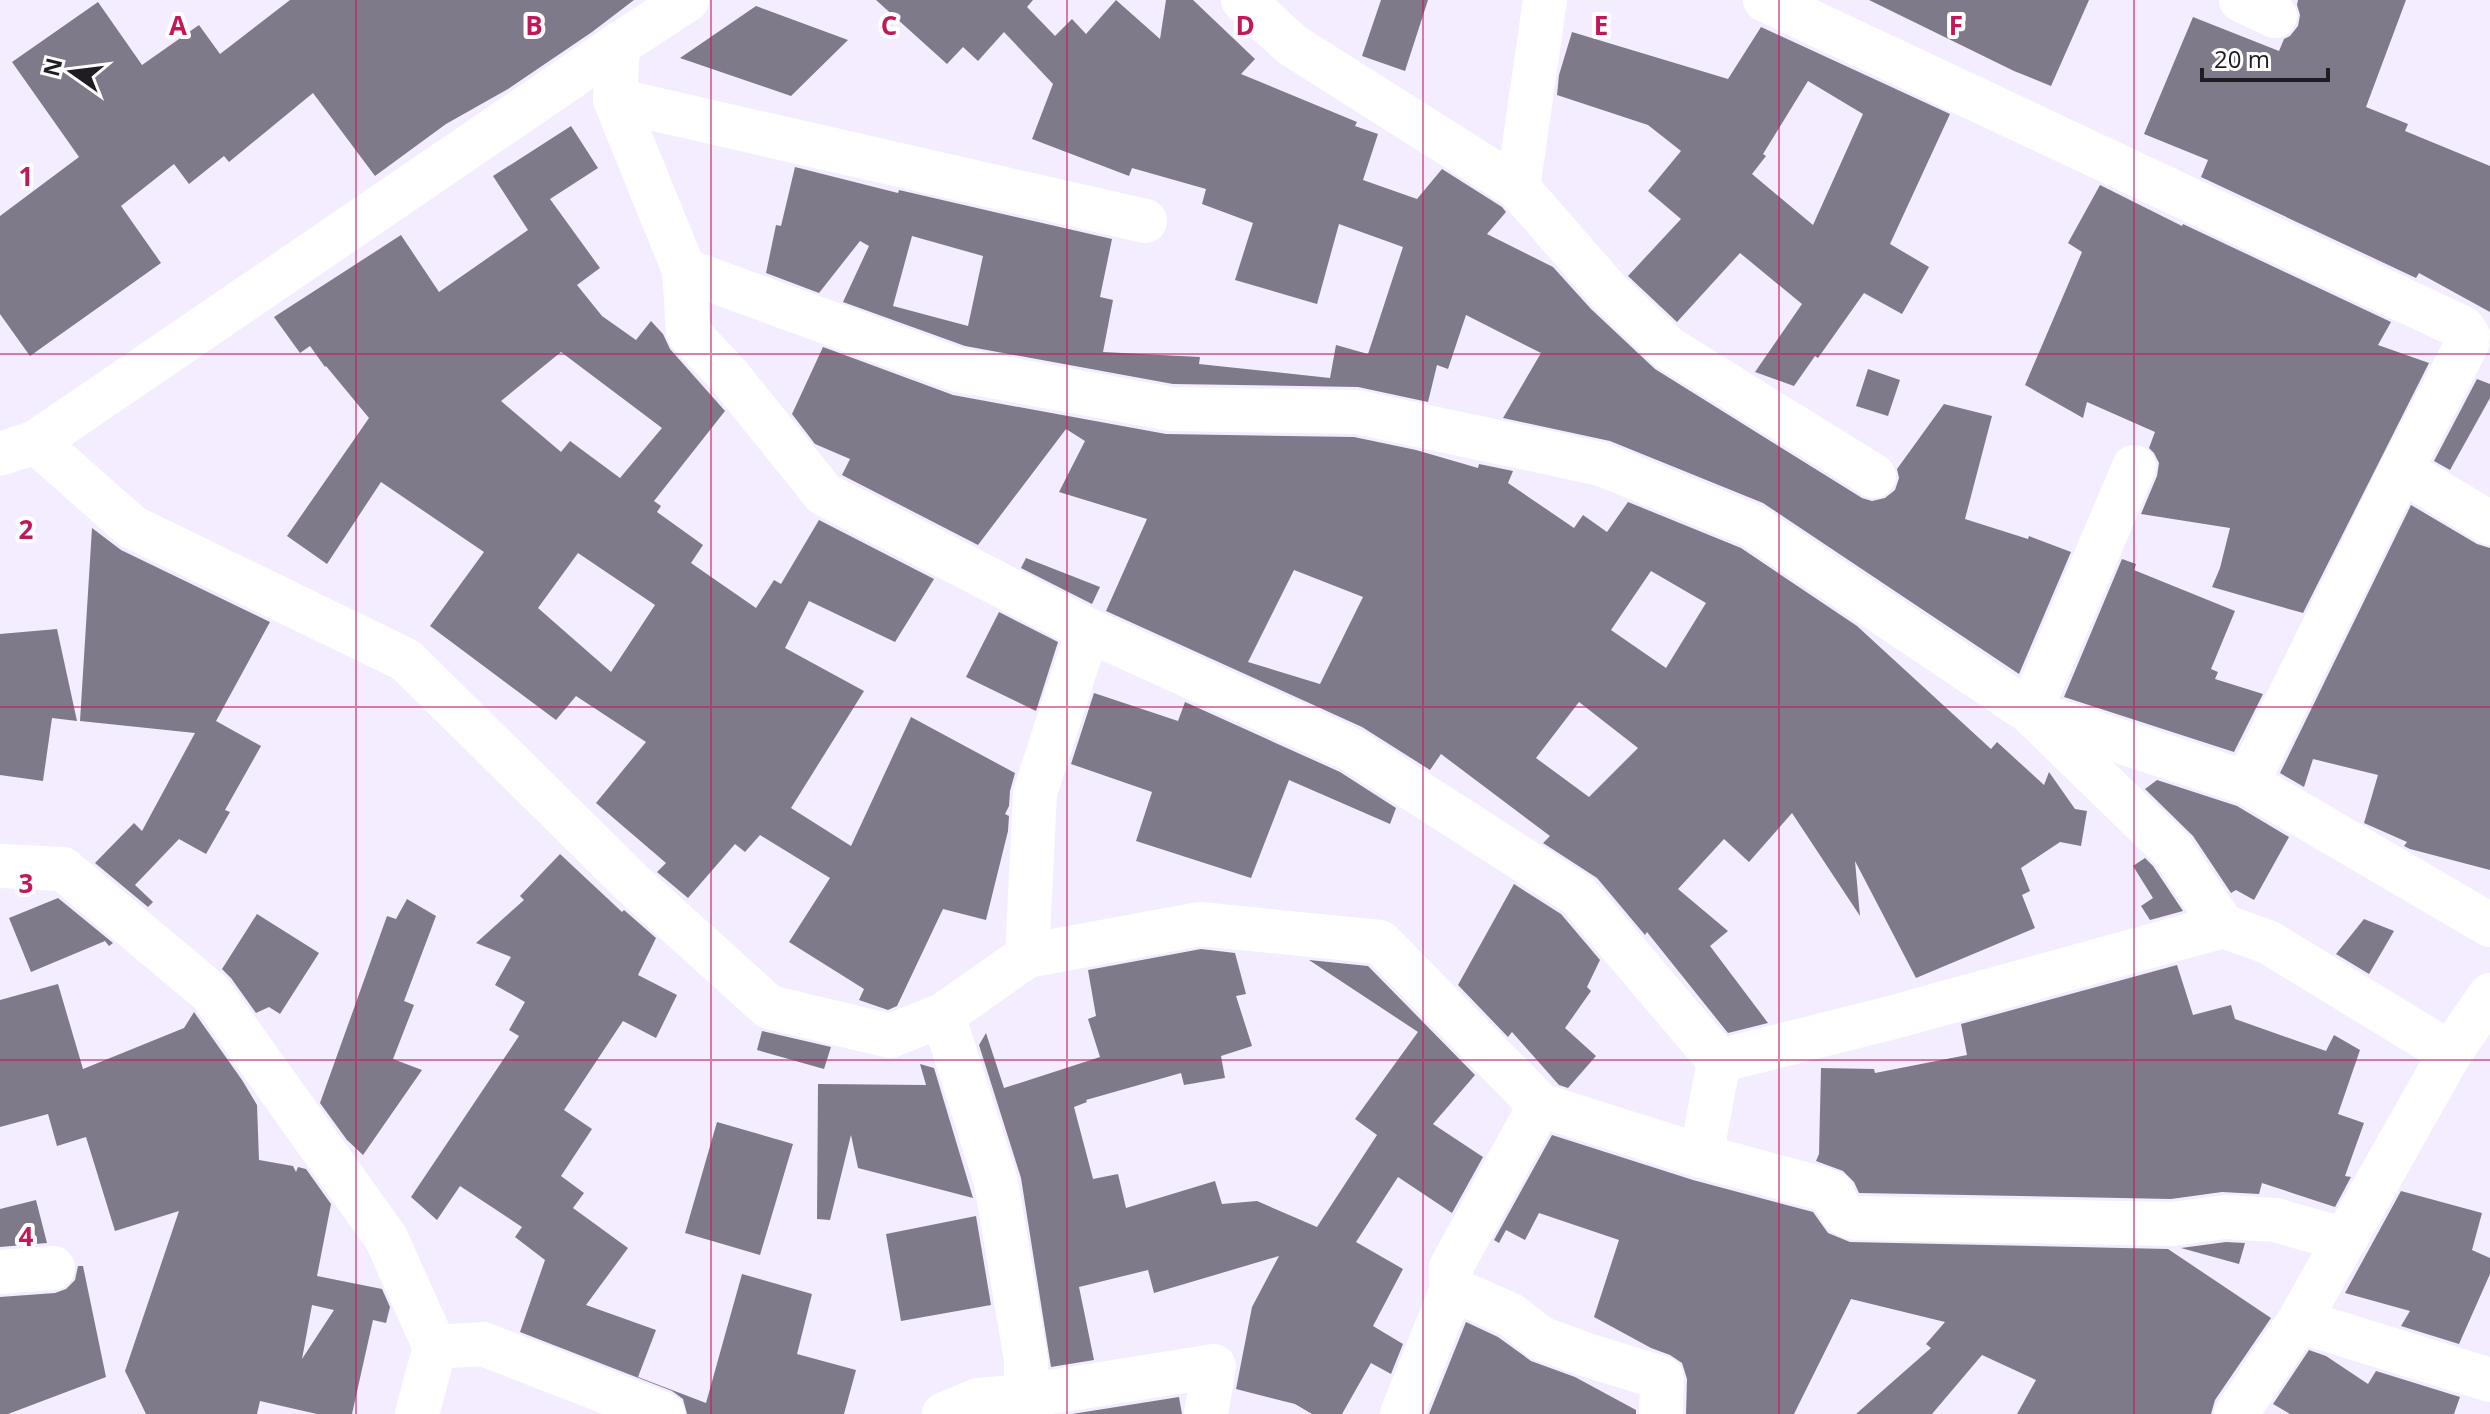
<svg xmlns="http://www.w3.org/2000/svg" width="2490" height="1414" font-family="'Open Sans',sans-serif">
	<rect width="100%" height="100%" fill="#f3edff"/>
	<g fill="#7f7a8a" fill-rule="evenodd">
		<path d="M290,0H634L592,32L508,89L446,124L375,176L313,93L229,162L224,156L189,184L174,164L121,206L161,263L30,356L0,314V216L79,157L12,62L98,2L142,65L199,25L220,54Z"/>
		<path d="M876,0H1033L1027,7L1055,36L1072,19L1086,34L1116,0L1160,39L1166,0H1193L1255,59L1241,74L1357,122L1355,126L1378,134L1363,180L1417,199L1442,169L1502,207L1506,212L1487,234L1553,267L1591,309L1655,369L1862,498L1872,501L1885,498L1895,490L1899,478L1897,469L1944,404L1992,416L1965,519L2028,539L2029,536L2071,552L2019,674L1763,503L1610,441L1503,418L1541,353L1466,315L1448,369L1437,365L1428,402L1358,387L1173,384L965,346L843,302L869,246L860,241L819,293L766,273L776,225L781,226L795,167L898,193L899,190L1112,239L1100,297L1113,300L1103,352L1200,357L1199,364L1330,378L1336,345L1368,354L1403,247L1339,224L1317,304L1235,280L1253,223L1202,204L1206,189L1132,168L1129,176L1032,139L1053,84L1004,32L978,61L963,47L947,64ZM912,236L983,256L968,326L893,306Z"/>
		<path d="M1381,0H1428L1405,71L1362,56Z"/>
		<path d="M1869,0H2089L2051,86L2014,71Z"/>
		<path d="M2298,0H2406L2366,107L2408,124L2405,131L2490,166V312L2419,273L2416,278L2201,177L2208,160L2144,134L2193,17L2279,51L2284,39L2290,36L2298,26L2300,15L2297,5Z"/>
		<path d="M756,6L848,40L791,96L680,58Z"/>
		<path d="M1761,27L1950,114L1890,244L1929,267L1902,314L1864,293L1818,358L1815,356L1794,386L1755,372L1802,304L1740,253L1677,322L1628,276L1681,219L1648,191L1681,151L1648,125L1557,95L1559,75L1572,32L1728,79ZM1808,81L1863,114L1813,225L1752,174L1766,156L1763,154Z"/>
		<path d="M571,126L598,168L550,199L600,268L577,285L602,316L636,340L651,321L663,334L670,349L725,411L654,501L661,506L657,512L703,545L691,563L756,608L774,580L781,584L819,520L934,579L895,642L809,601L785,648L864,691L791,808L851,846L911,717L1015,773L1010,791L1009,806L1005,814L1009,816L1008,831L986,920L943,909L897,1006L888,1010L859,1000L864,989L789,942L830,878L760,835L745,852L735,844L688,898L657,872L666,863L596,803L646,742L576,696L556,720L430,626L484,552L381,482L327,564L287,536L369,418L326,366L325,367L310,346L300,353L274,317L401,235L439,292L528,230L493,176ZM561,352L662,428L620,478L570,441L561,452L501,401ZM578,553L655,605L611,672L538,608Z"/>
		<path d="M2100,185L2182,226L2183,224L2391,322L2378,345L2429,363L2303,613L2212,587L2220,568L2230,528L2141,514L2157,476L2159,463L2154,453L2149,448L2155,432L2087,402L2083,418L2025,385L2082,252L2068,243Z"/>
		<path d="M823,347L953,395L1166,434L1354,437L1416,450L1478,468L1479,464L1513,471L1508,483L1574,528L1583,515L1607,532L1628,502L1741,548L1857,626L1991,749L1997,742L2044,785L2049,772L2075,809L2087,811L2081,846L2060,842L2021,868L2030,891L2022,895L2035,928L1916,978L1855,861L1860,916L1792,813L1749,862L1724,839L1678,889L1728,931L1710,946L1768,1023L1728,1033L1647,932L1645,935L1597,878L1543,843L1550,836L1441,754L1430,770L1362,727L1106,611L1147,519L1059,492L1085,441L1066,429L978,545L842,475L850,459L815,444L792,414ZM1294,570L1363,597L1320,684L1248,662ZM1651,571L1706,603L1666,668L1611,630ZM1579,702L1638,748L1589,797L1536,758Z"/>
		<path d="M1868,369L1900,380L1888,416L1856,406Z"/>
		<path d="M2477,379L2490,384V398L2450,470L2434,461Z"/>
		<path d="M2411,505L2477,544L2490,548V870L2410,849L2404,846L2407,842L2364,823L2378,775L2313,759L2304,787L2280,773Z"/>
		<path d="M92,528L121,550L270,622L216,721L261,746L225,810L230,812L206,854L179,839L135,885L153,902L148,907L95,863L134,823L142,831L195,733L80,721Z"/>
		<path d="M1026,558L1100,587L1092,604L1021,568Z"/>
		<path d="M2122,559L2136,564L2134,570L2235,611L2211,669L2218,672L2215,679L2263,694L2234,752L2064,697Z"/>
		<path d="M999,612L1058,642L1036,711L966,677Z"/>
		<path d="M57,629L77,721L52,718L43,781L0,775V634Z"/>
		<path d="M1094,693L1178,721L1185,702L1340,772L1396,808L1390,824L1289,780L1251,878L1136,841L1152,792L1071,764Z"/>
		<path d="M2157,780L2237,806L2289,837L2254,900L2236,890L2231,893L2193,836L2145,789Z"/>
		<path d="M560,854L622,912L624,910L656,938L638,975L677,995L656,1038L623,1021L564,1110L592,1129L561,1176L584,1193L573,1208L628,1248L586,1305L656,1330L638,1377L706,1403L742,1274L812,1294L797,1354L856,1370L844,1414H687L683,1399L672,1391L520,1332L545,1260L515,1237L522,1227L460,1186L437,1220L411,1197L519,1036L509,1030L525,1002L495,985L511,957L476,943L524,900L520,896Z"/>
		<path d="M2145,858L2153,866L2183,911L2150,920L2141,906L2153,898L2133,866Z"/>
		<path d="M1514,884L1561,914L1600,960L1587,987L1591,991L1565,1028L1596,1056L1568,1088L1559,1085L1512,1032L1508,1037L1458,985Z"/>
		<path d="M58,898L113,943L109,946L105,941L31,972L9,918Z"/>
		<path d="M407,899L436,916L404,1001L414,1005L393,1059L422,1070L363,1155L347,1140L320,1103L387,916L396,919Z"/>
		<path d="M257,914L319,953L280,1014L269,1007L256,1013L231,978L222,969Z"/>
		<path d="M2364,919L2394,931L2369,974L2336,954Z"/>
		<path d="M1201,949L1235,953L1246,994L1236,996L1252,1046L1221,1056L1225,1078L1184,1085L1181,1073L1086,1100L1087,1102L1074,1107L1093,1179L1118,1174L1126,1208L1215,1181L1222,1204L1257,1201L1317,1227L1377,1135L1355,1119L1418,1032L1309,960L1368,966L1475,1075L1433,1124L1483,1157L1452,1213L1398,1177L1356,1242L1403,1269L1373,1326L1403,1344L1391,1374L1371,1363L1342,1414H1312L1295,1404L1236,1389L1252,1307L1279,1256L1154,1293L1148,1270L1079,1287L1094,1360L1051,1367L1021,1178L979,1045L986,1033L1004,1088L1100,1057L1088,1019L1096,1016L1088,970Z"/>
		<path d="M2177,965L2193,1015L2231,1005L2235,1019L2326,1051L2334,1035L2360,1050L2338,1114L2364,1123L2345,1176L2351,1177L2335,1207L2262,1183L2259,1194L2222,1192L2171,1199L1859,1193L1854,1182L1843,1171L1816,1161L1819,1154L1821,1068L1874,1069L1875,1073L1967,1055L1961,1024Z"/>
		<path d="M58,984L83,1069L184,1028L194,1012L242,1080L257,1105L259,1160L293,1166L296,1172L298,1167L306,1169L331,1204L317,1276L382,1289L390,1307L386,1323L373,1320L352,1414H317L260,1401L257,1414H146L125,1371L179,1211L115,1231L86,1137L57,1146L48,1114L0,1127V1000ZM312,1305L334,1310L302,1359Z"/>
		<path d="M762,1031L831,1047L824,1069L757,1050Z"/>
		<path d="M920,1064L934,1068L973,1198L858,1168L851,1135L830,1220L817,1219L818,1084L926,1085Z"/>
		<path d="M717,1122L793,1144L760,1255L685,1233Z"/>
		<path d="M1552,1135L1693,1180L1813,1212L1828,1233L1850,1242L2168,1249L2271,1318L2215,1400L2211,1414H2017L2036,1380L1982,1355L1932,1414H1856L1931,1348L1926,1344L1945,1322L1851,1299L1794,1414H1686L1687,1379L1682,1363L1670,1355L1651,1348L1594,1317L1619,1240L1539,1213L1525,1240L1506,1230L1499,1243L1494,1240Z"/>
		<path d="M2401,1191L2482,1213L2472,1250L2490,1258V1274L2459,1344L2401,1326L2410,1311L2345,1293Z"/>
		<path d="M36,1200L47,1243L0,1247V1209Z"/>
		<path d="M976,1216L991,1305L901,1321L886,1234Z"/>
		<path d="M2226,1242L2245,1243L2239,1264L2181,1248Z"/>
		<path d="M78,1266H83L106,1377L8,1414H0V1297L55,1293L66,1289L75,1280Z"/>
		<path d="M1466,1322L1498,1337L1531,1361L1575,1377L1636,1410V1414H1429Z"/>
		<path d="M2309,1350L2326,1356L2368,1384L2376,1371L2460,1397L2454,1414H2290L2273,1404Z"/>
		<path d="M1179,1397L1182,1414H1072Z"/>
	</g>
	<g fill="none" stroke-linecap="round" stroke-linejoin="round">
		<g stroke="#fff" stroke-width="44">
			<path d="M1243,0L1292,45L1518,188L1608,291L1668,348L1874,476"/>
			<path d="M1765,0L2463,328L2468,335L2467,344L2401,470L2247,783"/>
			<path d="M2241,0L2275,16"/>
			<path d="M618,45L615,100L684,270L958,370L1171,409L1357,412L1601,464L1753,526L2030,712L2247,783L2490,925"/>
			<path d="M615,100L1145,221"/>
			<path d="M1518,188L1545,0"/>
			<path d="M684,270L688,332L729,376L824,494L1088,630L1352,750L1578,895L1719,1061"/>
			<path d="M36,442L132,527L406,660L633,884L769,1007L890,1036L943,1015L1027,956L1200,924L1380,942L1540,1105L1701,1156L1719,1061L1890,1018L2223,926"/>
			<path d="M0,454L36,442L618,45L687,0"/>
			<path d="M2134,467L2030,712L2172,850L2223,926L2268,942L2450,1053"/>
			<path d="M2401,470L2490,523"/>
			<path d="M0,866L63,869L211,993L386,1238L435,1347L417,1414"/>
			<path d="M1027,956L1035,793L1088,630"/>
			<path d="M943,1015L996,1182L1026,1360V1396"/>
			<path d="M1701,1156L1826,1190L1832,1193C1838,1206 1840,1216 1855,1218L2172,1224L2225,1217L2275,1220L2345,1240"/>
			<path d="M0,1272L53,1268"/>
			<path d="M1452,1289L1511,1315L1540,1338L1584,1354L1662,1378L1661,1414"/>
			<path d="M2299,1321L2490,1380"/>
			<path d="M435,1347L483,1344L663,1414"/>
			<path d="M944,1414L978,1400L1026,1396L1214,1366L1206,1414"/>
			<path d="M1402,1414L1452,1289L1451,1267L1540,1105"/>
			<path d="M2236,1414L2299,1321L2450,1053L2490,995"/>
		</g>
	</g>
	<path fill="none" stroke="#c2185b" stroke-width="2" stroke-opacity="0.55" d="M356,0V1414M711,0V1414M1067,0V1414M1423,0V1414M1779,0V1414M2134,0V1414M0,354H2490M0,707H2490M0,1060H2490"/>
	<g font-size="26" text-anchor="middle" font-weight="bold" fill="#c2185b" stroke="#fff" stroke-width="8" stroke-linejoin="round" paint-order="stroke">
		<text x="178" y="35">A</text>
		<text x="534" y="35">B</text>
		<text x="889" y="35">C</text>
		<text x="1245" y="35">D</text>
		<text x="1601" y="35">E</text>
		<text x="1956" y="35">F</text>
		<text x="26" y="186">1</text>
		<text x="26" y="539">2</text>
		<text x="26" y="893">3</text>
		<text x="26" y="1246">4</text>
	</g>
	<g transform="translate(72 72) rotate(284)" stroke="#ffffff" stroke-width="6" paint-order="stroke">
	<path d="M0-6L14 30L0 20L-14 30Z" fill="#1f1d23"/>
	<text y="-12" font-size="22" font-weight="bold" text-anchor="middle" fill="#1f1d23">N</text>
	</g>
	<path d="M2202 68v12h126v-12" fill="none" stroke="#1f1d23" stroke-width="4"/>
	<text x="2214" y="68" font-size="24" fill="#1f1d23" stroke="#ffffff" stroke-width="6" paint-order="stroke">20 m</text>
</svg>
